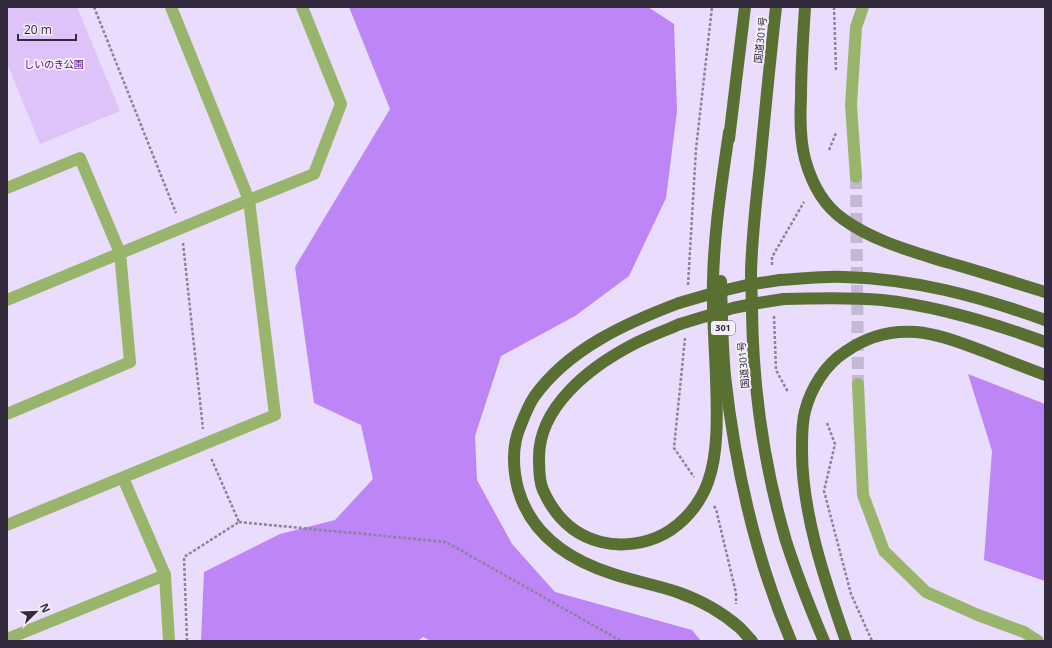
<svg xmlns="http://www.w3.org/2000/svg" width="1052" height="648" font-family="'Open Sans','Noto Sans JP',sans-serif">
	<rect width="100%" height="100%" fill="#eadcfc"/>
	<path fill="#ddc3fa" d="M7,7H77L120,111L40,144L7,63Z"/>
	<g fill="#be85f6">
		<path d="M349,7H648L674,24L677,111L666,198L629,276L575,316L501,356L475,436L477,480L512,544L555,592L692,630L701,641H431L423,637L418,641H201L204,572L280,534L335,520L373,479L361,425L314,403L295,267L390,109Z"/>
		<path d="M968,374L1045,404V581L984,560L992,451Z"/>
	</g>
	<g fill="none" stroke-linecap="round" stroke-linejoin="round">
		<path stroke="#c5b8d6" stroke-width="12" stroke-dasharray="12 6" stroke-linecap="butt" d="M856,177L858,384"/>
		<g stroke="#8d829c" stroke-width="2.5" stroke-dasharray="3 2" stroke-linecap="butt">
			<path d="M94,7L176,213"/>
			<path d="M834,7L836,70"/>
			<path d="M829,150L836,133"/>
			<path d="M183,243L203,429"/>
			<path d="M772,265V257L804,202"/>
			<path d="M688,285L696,149L712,7"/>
			<path d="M774,316L776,370L788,392"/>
			<path d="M685,338L674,448L694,477"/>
			<path d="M827,423L835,444L824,491L851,594L872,641"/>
			<path d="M714,506L716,509L736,593V604"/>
			<path d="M239,522L446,542L621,641"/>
			<path d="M187,641L184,557L239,522L211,458"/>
		</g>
		<g stroke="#99b56c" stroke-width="12">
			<path d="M856,177L851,105L856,27L863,7"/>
			<path d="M7,188L80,158L120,253L130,362L7,414"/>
			<path d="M7,300L249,200L314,174L341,104L302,7"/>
			<path d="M858,384L863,495L884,551L926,592L978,615L1024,632L1038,641"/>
			<path d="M123,478L165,575L169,641"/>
			<path d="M7,525L275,415L249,200L171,7"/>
			<path d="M7,639L165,575"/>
		</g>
		<g stroke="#5a7032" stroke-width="12">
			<path d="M776,7C770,60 765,112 760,165C756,201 752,236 751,272C751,285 752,298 752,311C753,388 764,466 786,541C797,575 810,608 824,641"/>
			<path d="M805,7C803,37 801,68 801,98C800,117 800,140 805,159C811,181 823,205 843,219C873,241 911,251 946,262C979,271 1012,282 1045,292"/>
			<path d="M729,139L745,7"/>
			<path d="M780,280C801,279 822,276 844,277C915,279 978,296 1045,320"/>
			<path d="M721,281C722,313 722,344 725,376C735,466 755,557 791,641"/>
			<path d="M784,299C817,298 850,297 882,300C938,306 993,323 1045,342"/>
			<path d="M679,303C626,323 568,349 534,397C528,406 524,417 520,427C512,446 513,469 518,489C531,535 569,560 613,574C634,581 656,585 677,592C700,600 722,612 740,628C744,632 748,637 752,641"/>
			<path d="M680,324C664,331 647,337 632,345C590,367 538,407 539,459C539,469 539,481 543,490C555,517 573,535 601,542C622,547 645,544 664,534C684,523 700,504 708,482C719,452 717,410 716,378C715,345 712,313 713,281C714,231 722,181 729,132"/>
			<path d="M846,641C825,581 801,511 802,447C802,435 802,422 805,411C811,388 825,365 845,352C866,337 890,330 916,332C939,334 961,343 983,351C1003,359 1024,367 1045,375"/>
		</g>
		<g stroke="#5a7032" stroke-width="12">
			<path d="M679,303L717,292L747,285L780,280"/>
			<path d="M680,324L733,308L758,303L784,299"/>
		</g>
	</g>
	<g text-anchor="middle" stroke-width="4" stroke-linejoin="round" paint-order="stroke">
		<rect fill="#f3eef9" stroke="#6d6576" stroke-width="1" x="711" y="321" width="24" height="14" rx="3"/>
		<g font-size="9" font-weight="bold" fill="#332a3e">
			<text x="723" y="331">301</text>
		</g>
		<g font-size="10" fill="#332a3e" stroke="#f3eef9">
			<text transform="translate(760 40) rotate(-84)" y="4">国道301号</text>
			<text transform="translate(743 365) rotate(-95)" y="4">国道301号</text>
		</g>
		<g font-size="10" fill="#600495" stroke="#f3eef9">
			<text x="54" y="68">しいのき公園</text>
		</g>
	</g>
	<rect width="1052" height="648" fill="none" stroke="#332a3e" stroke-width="16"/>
	<g transform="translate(36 612) rotate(67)" stroke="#f3eef9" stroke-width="3" paint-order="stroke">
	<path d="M0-3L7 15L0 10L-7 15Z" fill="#332a3e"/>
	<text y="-6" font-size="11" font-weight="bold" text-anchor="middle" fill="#332a3e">N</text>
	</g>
	<path d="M18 34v6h58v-6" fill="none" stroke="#332a3e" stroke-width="2"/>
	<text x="24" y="34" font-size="12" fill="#332a3e" stroke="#f3eef9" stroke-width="3" paint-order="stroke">20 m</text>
</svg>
